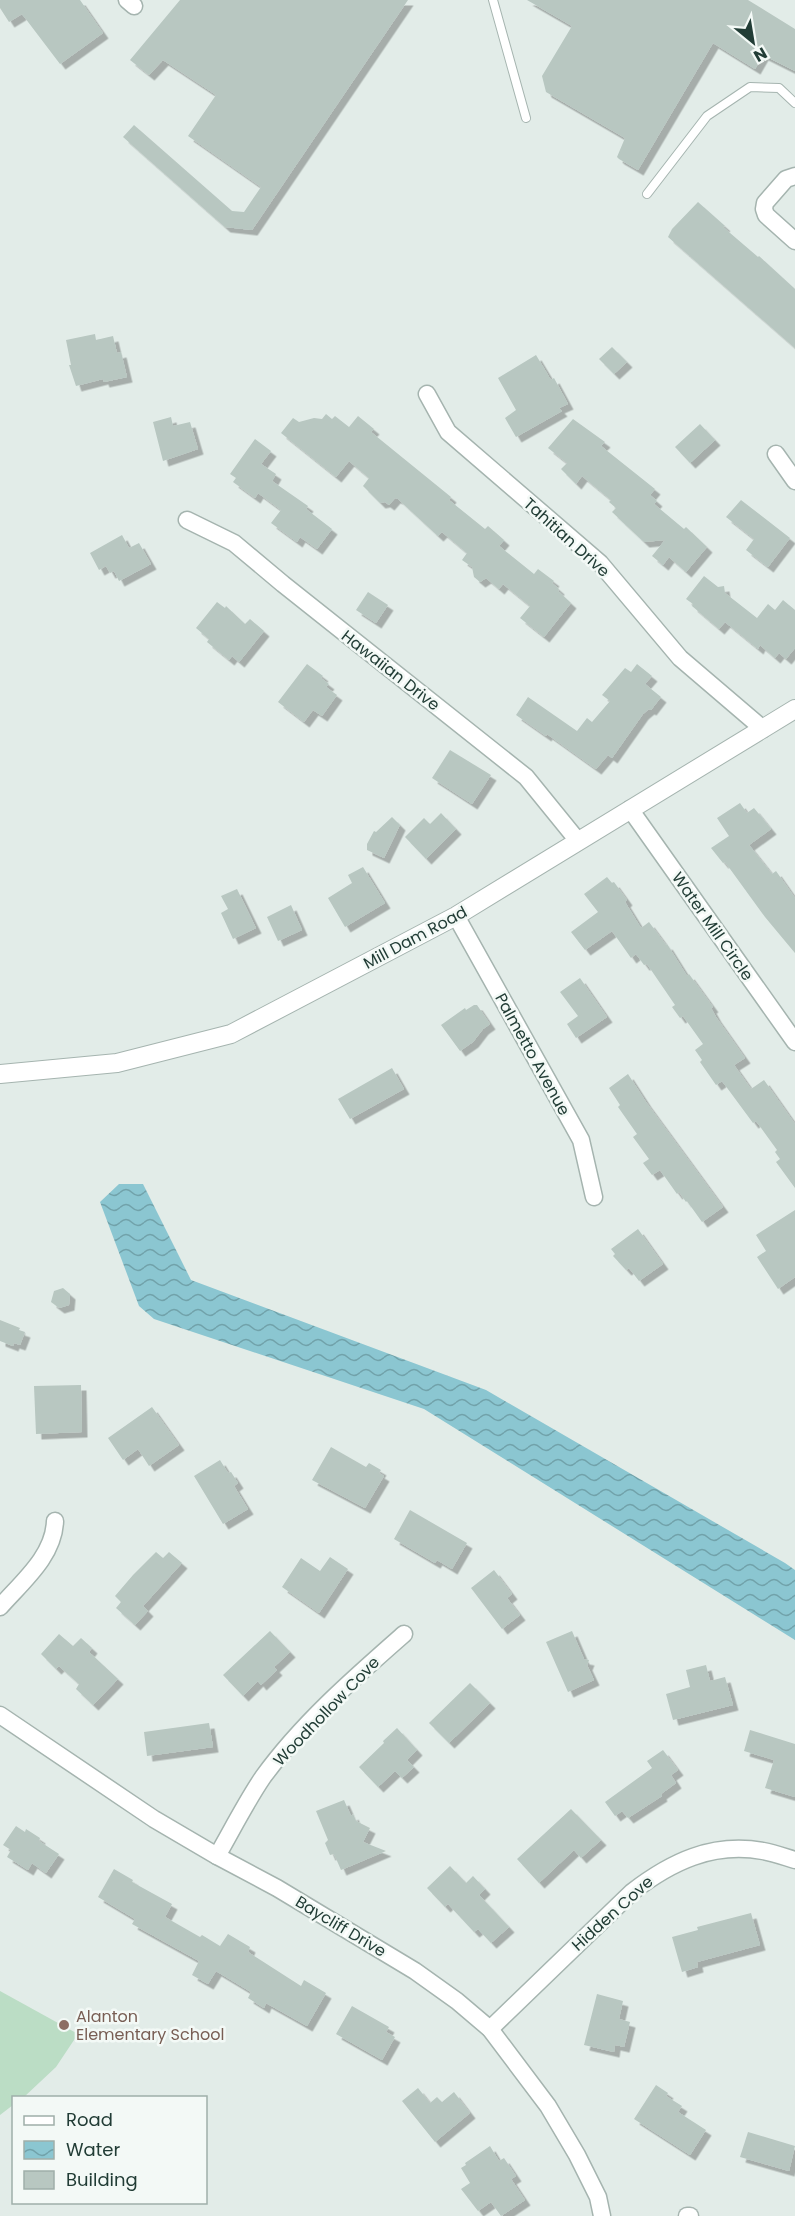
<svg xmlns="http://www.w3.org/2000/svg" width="795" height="2216" font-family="Poppins,sans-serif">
	<defs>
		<pattern id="water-waves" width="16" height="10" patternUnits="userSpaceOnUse" patternTransform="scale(1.5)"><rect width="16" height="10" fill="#8bc6d1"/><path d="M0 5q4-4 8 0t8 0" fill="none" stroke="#71a2aa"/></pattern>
		<filter id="shadow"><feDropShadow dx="5.5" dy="5.5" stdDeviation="0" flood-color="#0004"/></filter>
	</defs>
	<rect width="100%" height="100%" fill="#e2ece8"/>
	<path fill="#bbddc5" d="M0,1991L78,2034L56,2067L24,2097L14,2098L13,2105L0,2115Z"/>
	<path fill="url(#water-waves)" d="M119,1184H143L191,1280L486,1390L785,1563L795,1570V1640L424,1409L154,1319L139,1306L100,1202Z"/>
	<g fill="#b8c7c1" filter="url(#shadow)">
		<path d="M0,0H80L103,33L60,64L22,14L9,22L0,8Z"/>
		<path d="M180,0H408L252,230L225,227L123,137L134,125L232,211L244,212L261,187L188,136L216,95L163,60L149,75L130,60Z"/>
		<path d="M527,0H748L795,29V71L763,55L755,69L713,43L638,170L619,159L617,157L625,138L546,92L542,76L572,26Z"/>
		<path d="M698,202L725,226L723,227L758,257L759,256L795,289V348L668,237L672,229Z"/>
		<path d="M95,334L96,340L113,336L117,353L121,352L127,377L104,382L103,379L76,386L69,365H71L66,340Z"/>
		<path d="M612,347L627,362L614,374L599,359Z"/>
		<path d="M536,355L551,380L554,378L568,404L559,408L562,411L516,437L505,418L516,410L498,378Z"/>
		<path d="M326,414L332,419L335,416L349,427L358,416L374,429L371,432L451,497L449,500L485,529L488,526L504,540L499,546L534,574L538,569L554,581L552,583L559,589L558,591L571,603L544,637L520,618L530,606L503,584L499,589L486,578L480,582L474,577L472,567L462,560L467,553L442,532L438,536L398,499L395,498L389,505L385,502L380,503L363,486L369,478L349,461L336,477L281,433L293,418L299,422L314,418L322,419Z"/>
		<path d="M171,417L173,426L190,422L198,449L163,461L153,422Z"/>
		<path d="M573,419L605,442L601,446L655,489L650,495L657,501L654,504L684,529L686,527L707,547L686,572L669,557L663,565L652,556L665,540L644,542L612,512L616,508L609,502L611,500L582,476L576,484L561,469L567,463L548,448Z"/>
		<path d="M700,424L715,440L690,463L675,447Z"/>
		<path d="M255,439L271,451L261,464L276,474L272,481L308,506L306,509L332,529L317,549L300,537L297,542L271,523L281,510L258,493L255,498L233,482L236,478L230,474Z"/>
		<path d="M741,500L790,538L768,567L746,550L754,539L726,517Z"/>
		<path d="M122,535L129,548L139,543L151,564L119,581L114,571L110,573L106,566L99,570L90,553Z"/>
		<path d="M704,576L718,587L724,586L725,593L757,618L768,604L775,610L783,600L795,610V648L786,659L779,653L775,658L760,645L758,649L725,622L719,629L692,606L693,604L686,599Z"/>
		<path d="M368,592L388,605L376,623L356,610Z"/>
		<path d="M217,602L225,608L226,606L245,624L250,619L264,631L239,662L232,656L229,660L207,642L209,639L196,628Z"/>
		<path d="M307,664L323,676L321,678L329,684L326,687L337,695L322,716L313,710L304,722L278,702Z"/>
		<path d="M637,664L652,676L645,684L661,697L651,710L649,709L643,714L612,758L608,755L596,769L547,734L546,736L516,715L528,697L577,731L587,718L592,722L610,701L602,695L625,668L631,672Z"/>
		<path d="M450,750L491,775L472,804L432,778Z"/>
		<path d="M740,803L747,813L754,808L771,829L749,845L772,874L776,871L795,898V953L765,917L725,862L723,863L711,848L729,836L717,818Z"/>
		<path d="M441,813L456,829L426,859L405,837L424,818L430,824Z"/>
		<path d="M392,817L400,825L384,858L367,850V844L374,831L376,832Z"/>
		<path d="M363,867L385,903L345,927L328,898L352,883L348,875Z"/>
		<path d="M607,877L612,883L614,882L627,900L625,902L641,928L649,922L666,945L667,944L687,976L689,974L713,1007L711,1008L716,1017L745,1058L734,1065L751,1089L764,1080L795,1124V1188L776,1162L780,1159L775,1152L777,1150L756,1121L753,1123L722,1081L716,1085L700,1062L702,1060L695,1050L703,1044L683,1016L680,1018L672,1007L675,1005L647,964L644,965L636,954L631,958L612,931L585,950L571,932L598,912L584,894Z"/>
		<path d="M237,889L256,928L233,939L221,913L228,909L221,896Z"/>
		<path d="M291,905L302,930L278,941L267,917Z"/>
		<path d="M580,978L607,1017L576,1038L567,1024L578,1016L560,992Z"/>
		<path d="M474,1005H477L490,1024L483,1029L473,1042L460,1051L441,1025L465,1008L466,1010Z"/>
		<path d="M392,1068L404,1089L350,1119L338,1099Z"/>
		<path d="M628,1074L646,1102L723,1207L702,1222L687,1201L686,1202L679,1192L677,1194L660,1170L652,1175L643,1163L649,1159L633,1137L637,1134L618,1107L620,1105L609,1088Z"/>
		<path d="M795,1210V1277L778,1289L757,1257L766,1251L756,1235Z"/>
		<path d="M638,1229L663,1264L639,1281L629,1268L626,1270L613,1256L615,1254L611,1249Z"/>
		<path d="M63,1288L70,1294L69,1305L59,1308L51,1302L54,1291Z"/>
		<path d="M0,1320L20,1328L19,1330L25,1332L20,1345L14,1343L13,1346L0,1341Z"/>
		<path d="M81,1385L82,1432L36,1434L34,1386Z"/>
		<path d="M152,1407L179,1445L149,1466L138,1449L123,1460L108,1438Z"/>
		<path d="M331,1447L366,1467L369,1463L381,1470L379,1473L384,1476L365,1508L312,1480Z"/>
		<path d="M220,1460L228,1473L231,1472L238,1483L234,1486L248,1509L223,1524L194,1476Z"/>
		<path d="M410,1510L467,1543L452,1569L437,1560L435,1563L394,1539Z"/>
		<path d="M156,1552L163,1558L169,1552L182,1563L143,1606L148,1611L135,1625L116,1608L121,1602L115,1596L133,1575Z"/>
		<path d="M330,1557L348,1569L319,1613L282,1587L301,1558L320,1571Z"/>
		<path d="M494,1570L512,1594L507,1598L520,1615L502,1629L471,1588Z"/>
		<path d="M270,1631L290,1652L274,1667L277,1670L261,1685L258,1681L243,1696L223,1675Z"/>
		<path d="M572,1631L584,1659L589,1660L587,1665L594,1680L568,1692L546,1642Z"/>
		<path d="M59,1634L73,1646L81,1638L92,1648L89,1652L118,1679L93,1705L76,1689L79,1684L59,1666L56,1669L41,1654Z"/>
		<path d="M706,1665L710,1681L725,1677L733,1705L673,1720L666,1694L690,1687L686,1670Z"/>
		<path d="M470,1683L490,1703L449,1743L429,1723Z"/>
		<path d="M209,1723L213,1747L147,1756L144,1732Z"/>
		<path d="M397,1728L417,1750L407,1760L414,1767L402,1778L395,1771L378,1787L359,1767L384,1743L383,1741Z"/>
		<path d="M750,1730L795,1744V1797L765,1788L774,1760L744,1751Z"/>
		<path d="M663,1750L678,1770L671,1775L676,1783L661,1794L662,1796L628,1818L622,1811L615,1816L605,1802L652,1768L647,1761Z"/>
		<path d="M344,1800L351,1816L353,1814L356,1821L370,1828L363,1842L386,1851L341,1870L334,1854L330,1855L325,1843L328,1840L316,1811Z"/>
		<path d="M571,1809L601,1840L581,1858L574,1850L539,1883L517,1859Z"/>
		<path d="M16,1826L25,1832L26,1829L40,1838L39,1841L59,1854L46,1873L32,1863L28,1870L7,1857L11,1850L3,1845Z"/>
		<path d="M450,1866L466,1883L473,1876L485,1889L479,1895L509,1927L491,1943L478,1929L474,1932L448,1904L445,1907L427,1888Z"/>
		<path d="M114,1869L133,1880L132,1882L172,1904L165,1917L200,1937L202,1935L220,1946L228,1934L250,1947L248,1952L301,1986L304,1980L326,1993L307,2026L266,2003L264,2008L248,1998L251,1992L216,1971L208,1984L192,1975L199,1961L132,1924L135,1919L98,1897Z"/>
		<path d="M751,1913L760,1945L697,1962L698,1967L682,1972L672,1937L698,1930L697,1927Z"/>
		<path d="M597,1994L623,2001L619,2019L630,2022L624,2047L615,2045L614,2052L584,2045Z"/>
		<path d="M352,2006L389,2027L386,2032L395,2037L382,2060L336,2034Z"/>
		<path d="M656,2085L668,2093L666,2096L682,2106L678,2112L706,2130L690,2155L634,2119Z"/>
		<path d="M418,2088L430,2103L437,2097L442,2102L454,2092L470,2113L435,2142L402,2101Z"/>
		<path d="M748,2132L795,2146L789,2171L740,2157Z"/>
		<path d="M490,2146L499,2161L504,2158L516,2176L511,2179L525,2200L501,2216L491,2202L478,2211L461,2189L470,2183L461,2168L466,2165L465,2163Z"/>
	</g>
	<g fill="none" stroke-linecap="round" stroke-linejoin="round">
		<defs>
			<g id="service">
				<path d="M493,0L526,118"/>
				<path d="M647,194L707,116L750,87L779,88L795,103"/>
			</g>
			<g id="minor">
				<path d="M127,0L134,6"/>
				<path d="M795,176L786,179L765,203L764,209L766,215L795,241"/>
				<path d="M427,394L448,432L600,563L680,658L763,729"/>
				<path d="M776,454L795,481"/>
				<path d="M187,520L234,543L283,584L526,777L578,841"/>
				<path d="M630,809L795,1042"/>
				<path d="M456,916L581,1140L594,1197"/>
				<path d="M0,1607C22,1582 54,1556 55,1521"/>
				<path d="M0,1715L154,1819L217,1856L277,1888L415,1971L457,2001L490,2029L548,2106L577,2155L598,2197L602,2216"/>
				<path d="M217,1856C232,1830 246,1802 263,1777C302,1723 355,1677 404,1634"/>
				<path d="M490,2029L632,1892C671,1862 712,1842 763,1851C774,1853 785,1857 795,1860"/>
				<path d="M687,2216H690"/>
			</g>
			<path id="tertiary" d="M0,1074L117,1063L231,1034L456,916L795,709"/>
		</defs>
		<use href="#service" stroke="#a5b4af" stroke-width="10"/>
		<use href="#minor" stroke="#a5b4af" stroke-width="19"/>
		<use href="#tertiary" stroke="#a5b4af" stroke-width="20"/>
		<use href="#service" stroke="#fff" stroke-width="8"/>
		<use href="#minor" stroke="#fff" stroke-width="16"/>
		<use href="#tertiary" stroke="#fff" stroke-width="18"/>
	</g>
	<circle fill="#8d6e63" stroke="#f3f9f6" stroke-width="2" cx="64" cy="2025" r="6"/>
	<g text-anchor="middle" stroke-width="5" stroke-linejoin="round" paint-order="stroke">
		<g font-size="16" fill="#223d36" stroke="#f3f9f6">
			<text transform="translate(567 537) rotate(42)" y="6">Tahitian Drive</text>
			<text transform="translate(391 670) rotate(38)" y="6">Hawaiian Drive</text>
			<text transform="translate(713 926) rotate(55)" y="6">Water Mill Circle</text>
			<text transform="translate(415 937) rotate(-28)" y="6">Mill Dam Road</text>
			<text transform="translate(533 1054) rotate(61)" y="6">Palmetto Avenue</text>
			<text transform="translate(326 1711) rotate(-46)" y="6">Woodhollow Cove</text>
			<text transform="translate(612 1913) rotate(-42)" y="6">Hidden Cove</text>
			<text transform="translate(341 1926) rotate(31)" y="6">Baycliff Drive</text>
		</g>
		<g font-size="16" fill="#785e54" stroke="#f3f9f6" text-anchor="start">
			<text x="76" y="2022">Alanton<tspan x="76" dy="18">Elementary School</tspan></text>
		</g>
	</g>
	<rect x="12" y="2096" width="195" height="108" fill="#f3f9f6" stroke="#9faea9" stroke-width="1.5"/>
	<rect x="24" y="2116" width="30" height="9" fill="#ffffff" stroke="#9faea9" stroke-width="1.5"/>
	<text x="66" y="2126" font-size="18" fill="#223d36">Road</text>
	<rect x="24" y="2141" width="30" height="18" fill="url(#water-waves)" stroke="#9faea9" stroke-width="1.5"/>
	<text x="66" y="2156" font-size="18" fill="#223d36">Water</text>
	<rect x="24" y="2171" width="30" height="18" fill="#b8c7c1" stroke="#9faea9" stroke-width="1.5"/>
	<text x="66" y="2186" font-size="18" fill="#223d36">Building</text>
	<g transform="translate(753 42) rotate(150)" stroke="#f3f9f6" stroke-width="4.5" paint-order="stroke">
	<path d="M0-4.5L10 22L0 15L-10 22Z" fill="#223d36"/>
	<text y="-9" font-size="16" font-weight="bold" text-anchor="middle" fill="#223d36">N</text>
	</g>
</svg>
